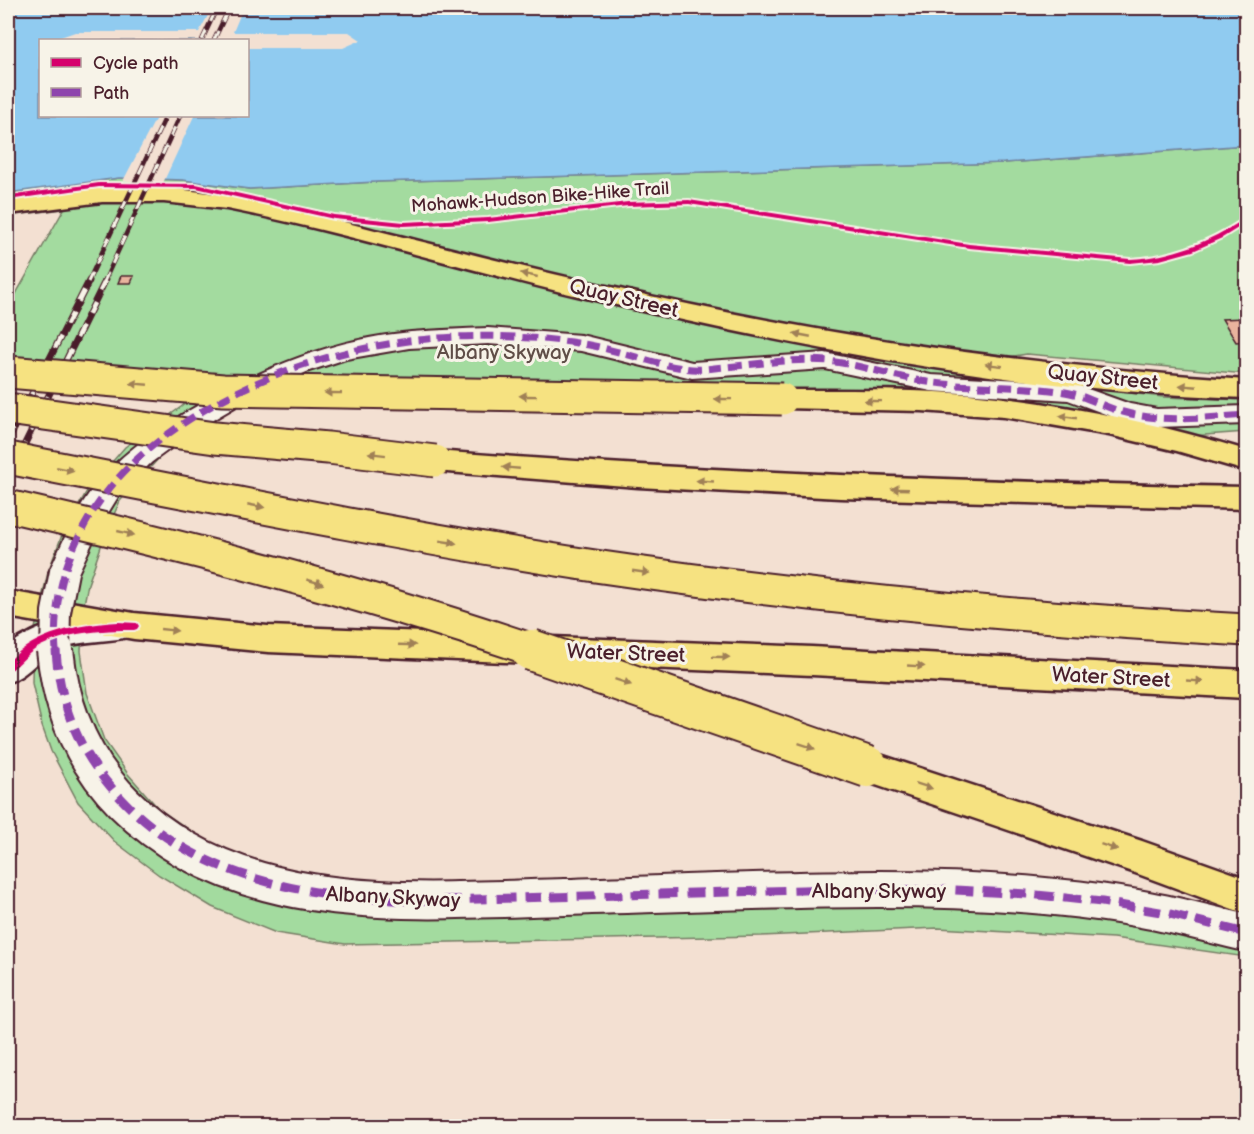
<svg xmlns="http://www.w3.org/2000/svg" width="1254" height="1134" font-family="'Balsamiq Sans',sans-serif">
	<rect width="100%" height="100%" fill="#f3e0d2"/>
	<filter id="ink" filterUnits="userSpaceOnUse"><feTurbulence type="fractalNoise" baseFrequency=".0167" numOctaves="2"/><feDisplacementMap in="SourceGraphic" scale="12" xChannelSelector="R" yChannelSelector="G"/><feConvolveMatrix kernelMatrix="1 2 1 2 8 2 1 2 1" color-interpolation-filters="sRGB"/></filter>
	<g filter="url(#ink)">
		<path fill="#a3db9f" stroke="#767d65" stroke-width="1.5" d="M1246,145V374L1027,354L933,369L1163,397L1246,400V432L1191,436L953,400L780,389L300,382L236,407L202,425L159,458L120,501L106,532L88,584L83,609L81,651L87,693L104,740L128,774L159,809L203,839L255,863L319,885L655,887L1246,922V957L1113,938L938,928L762,936L345,944L276,933L212,907L159,875L114,841L78,802L51,751L42,726L32,683L33,637L48,572L62,535L87,491L125,447L181,407L219,375L8,357V308L64,209L8,216V193L119,178L183,180L249,189L375,182L1004,163Z"/>
		<path fill="#90cbf0" stroke="#7486a1" stroke-width="1.5" fill-rule="evenodd" d="M8,8H1246V145L1004,163L375,182L249,189L183,180L119,178L8,193ZM40,40H248V116H40Z"/>
		<g fill="#f3e0d2">
			<path d="M212,8H243L233,32H349L361,40L343,48H248V40H52L75,32H199Z"/>
			<path d="M157,116H194L163,183L123,181Z"/>
		</g>
		<g fill="#e9b49e" stroke="#4a1f2b" stroke-width="1.5">
			<path d="M121,276H134L131,283H118Z"/>
			<path d="M1242,315H1246V341L1236,342L1222,319L1244,318Z"/>
		</g>
		<g fill="none" stroke-linecap="round" stroke-linejoin="round">
			<defs>
				<path id="street" d="M488,328L581,335L692,362L825,353L931,375L1071,383L1130,404L1157,409L1246,406V424L1157,427L1116,418L1068,400L931,391L825,369L692,378L581,351L488,344L409,348L346,359L309,371L262,391L194,431L152,462L121,492L100,526L75,580L64,583L53,580L49,572C64,540 78,503 102,477C129,448 163,425 197,406C263,368 333,339 411,332C436,330 462,329 488,328Z"/>
				<path id="secondary" d="M123,613L135,617L140,626L135,635C110,643 83,639 57,649C38,658 27,677 8,682V646C41,622 83,613 123,613Z"/>
				<g id="primary">
					<path d="M133,186C218,189 297,210 379,231C456,250 533,270 611,287C820,336 1032,366 1246,380V398C1016,391 785,346 561,292C450,265 339,231 227,209L164,202H102L8,214V200L71,189Z"/>
					<path d="M8,591L134,613L268,626L812,647L1246,670V698L812,675L268,652L134,639L8,617Z"/>
				</g>
				<g id="highway">
					<path d="M782,390C844,390 907,389 969,394C1063,403 1156,423 1246,450V471L1177,451L1109,435L1004,417L922,411L782,408L772,406L767,399L772,392Z"/>
					<path d="M435,451C705,472 975,482 1246,487V509L840,498L638,487L435,471L424,468L420,461L424,454Z"/>
					<path d="M868,751L1142,841L1246,878V914L1138,874L855,778L849,767L855,756Z"/>
				</g>
			</defs>
			<use href="#street" stroke="#4a1f2b" stroke-width="4"/>
			<use href="#secondary" stroke="#4a1f2b" stroke-width="5"/>
			<use href="#primary" stroke="#4a1f2b" stroke-width="5"/>
			<use href="#highway" stroke="#4a1f2b" stroke-width="5"/>
			<use href="#street" fill="#f7f3e8" fill-rule="evenodd"/>
			<use href="#secondary" fill="#f7f3e8" fill-rule="evenodd"/>
			<use href="#primary" fill="#f6e281" fill-rule="evenodd"/>
			<use href="#highway" fill="#f6e281" fill-rule="evenodd"/>
			<defs>
				<g id="rail-far1">
					<path d="M202,40L217,8"/>
					<path d="M214,40L229,8"/>
					<path d="M88,282L166,116"/>
					<path d="M104,282L180,116"/>
				</g>
				<g id="rail">
					<path d="M8,441L89,281"/>
					<path d="M8,478L105,281"/>
				</g>
			</defs>
			<use href="#rail-far1" stroke="#4a1f2b" stroke-width="4.5"/>
			<use href="#rail" stroke="#4a1f2b" stroke-width="7"/>
			<use href="#rail-far1" stroke="#f7f3e8" stroke-width="3" stroke-dasharray="10" stroke-linecap="butt"/>
			<use href="#rail" stroke="#f7f3e8" stroke-width="4.5" stroke-dasharray="13" stroke-linecap="butt"/>
			<defs>
				<path id="street-bridge-far1" d="M55,651L56,612L64,572"/>
				<path id="street-bridge" d="M55,650C61,709 82,761 124,803C239,919 417,901 565,897C669,894 774,889 878,889C966,889 1055,893 1142,909C1177,915 1212,925 1246,933"/>
				<g id="highway-bridge-far1">
					<path d="M8,372L223,390L782,399"/>
					<path d="M8,409L215,438L328,448L435,461"/>
					<path d="M8,458C203,496 399,536 595,566C811,598 1028,618 1246,630"/>
					<path d="M8,506C186,547 362,592 536,651"/>
				</g>
				<path id="highway-bridge" d="M531,650L868,767"/>
			</defs>
			<use href="#street-bridge-far1" stroke="#4a1f2b" stroke-width="32" stroke-linecap="butt"/>
			<use href="#street-bridge" stroke="#4a1f2b" stroke-width="40" stroke-linecap="butt"/>
			<use href="#highway-bridge-far1" stroke="#4a1f2b" stroke-width="35" stroke-linecap="butt"/>
			<use href="#highway-bridge" stroke="#4a1f2b" stroke-width="44" stroke-linecap="butt"/>
			<use href="#street-bridge-far1" stroke="#f7f3e8" stroke-width="28"/>
			<use href="#street-bridge" stroke="#f7f3e8" stroke-width="36"/>
			<use href="#highway-bridge-far1" stroke="#f6e281" stroke-width="31"/>
			<use href="#highway-bridge" stroke="#f6e281" stroke-width="40"/>
			<path stroke="#8e44ad" stroke-width="7" stroke-dasharray="14 7" stroke-linecap="butt" d="M56,651C50,575 87,501 145,452C265,352 426,321 577,343C614,348 648,363 684,368C698,371 711,368 725,367C759,364 793,358 828,361C864,365 899,379 935,383C978,388 1022,385 1065,392C1085,395 1103,407 1123,412C1163,423 1206,418 1246,415"/>
			<path stroke="#8e44ad" stroke-width="9" stroke-dasharray="18 9" stroke-linecap="butt" d="M56,650C59,701 77,747 110,786C186,877 298,896 411,901L842,889L954,890L1028,894L1102,902L1166,913L1246,933"/>
			<defs>
				<g id="cycleway">
					<path d="M99,183L196,184L334,215L404,222L488,218L628,202L689,200L969,244L1130,259C1172,257 1209,242 1244,219L1246,218V223L1222,238L1193,251L1160,260L1130,263L969,248L689,204L628,206L488,222L404,226L334,219L196,188L99,187L8,200V196Z"/>
					<path d="M118,622L137,623L139,626L137,629L134,630C101,630 66,632 37,648C27,654 15,669 8,672V662C36,632 78,625 118,622Z"/>
				</g>
			</defs>
			<use href="#cycleway" stroke="#f7f3e8" stroke-width="4"/>
			<use href="#cycleway" fill="#d6006c" fill-rule="evenodd"/>
		</g>
		<defs><path id="oneway-solid" d="M-6-.8H1V-3.2L6.5 0L1 3.2V.8H-6Z" transform="scale(1.5)"/></defs>
		<g fill="#a08056">
			<use href="#oneway-solid" transform="translate(529 275) rotate(-167)"/>
			<use href="#oneway-solid" transform="translate(802 335) rotate(-169)"/>
			<use href="#oneway-solid" transform="translate(994 365) rotate(-173)"/>
			<use href="#oneway-solid" transform="translate(139 384) rotate(-175)"/>
			<use href="#oneway-solid" transform="translate(1188 386) rotate(-175)"/>
			<use href="#oneway-solid" transform="translate(333 393) rotate(-179)"/>
			<use href="#oneway-solid" transform="translate(528 396) rotate(-179)"/>
			<use href="#oneway-solid" transform="translate(723 399) rotate(-179)"/>
			<use href="#oneway-solid" transform="translate(873 401) rotate(-179)"/>
			<use href="#oneway-solid" transform="translate(1068 417) rotate(-172)"/>
			<use href="#oneway-solid" transform="translate(377 454) rotate(-173)"/>
			<use href="#oneway-solid" transform="translate(511 468) rotate(-175)"/>
			<use href="#oneway-solid" transform="translate(65 469) rotate(11)"/>
			<use href="#oneway-solid" transform="translate(705 481) rotate(-177)"/>
			<use href="#oneway-solid" transform="translate(900 489) rotate(-178)"/>
			<use href="#oneway-solid" transform="translate(256 506) rotate(11)"/>
			<use href="#oneway-solid" transform="translate(126 533) rotate(13)"/>
			<use href="#oneway-solid" transform="translate(448 542) rotate(9)"/>
			<use href="#oneway-solid" transform="translate(641 572) rotate(8)"/>
			<use href="#oneway-solid" transform="translate(315 582) rotate(16)"/>
			<use href="#oneway-solid" transform="translate(169 630) rotate(6)"/>
			<use href="#oneway-solid" transform="translate(407 645) rotate(2)"/>
			<use href="#oneway-solid" transform="translate(721 657) rotate(2)"/>
			<use href="#oneway-solid" transform="translate(916 666) rotate(3)"/>
			<use href="#oneway-solid" transform="translate(1195 681) rotate(3)"/>
			<use href="#oneway-solid" transform="translate(623 682) rotate(19)"/>
			<use href="#oneway-solid" transform="translate(807 746) rotate(19)"/>
			<use href="#oneway-solid" transform="translate(924 786) rotate(18)"/>
			<use href="#oneway-solid" transform="translate(1109 847) rotate(18)"/>
		</g>
	</g>
	<g text-anchor="middle" stroke-width="6" stroke-linejoin="round" paint-order="stroke">
		<g font-size="18" fill="#4a1f2b" stroke="#f7f3e8">
			<text transform="translate(540 197) rotate(-4)" y="6">Mohawk-Hudson Bike-Hike Trail</text>
		</g>
		<g font-size="21" fill="#4a1f2b" stroke="#f7f3e8">
			<text transform="translate(624 298) rotate(13)" y="7">Quay Street</text>
			<text transform="translate(1103 377) rotate(6)" y="7">Quay Street</text>
			<text transform="translate(626 653) rotate(2)" y="7">Water Street</text>
			<text transform="translate(1111 677) rotate(3)" y="7">Water Street</text>
			<text x="879" y="898">Albany Skyway</text>
			<text transform="translate(393 897) rotate(3)" y="7">Albany Skyway</text>
		</g>
		<g font-size="21" fill="#604e48" stroke="#f7f3e8">
			<text x="504" y="359">Albany Skyway</text>
		</g>
	</g>
	<rect width="1254" height="1134" fill="none" stroke="#f7f3e8" stroke-width="30"/>
	<rect x="15" y="15" width="1224" height="1104" fill="none" stroke="#4a1f2b" stroke-width="2" filter="url(#ink)"/>
	<rect x="39" y="39" width="210" height="78" fill="#f7f3e8" stroke="#b29e9c" stroke-width="1.5"/>
	<rect x="51" y="58" width="30" height="9" fill="#d6006c" stroke="#b29e9c" stroke-width="1.5"/>
	<text x="93" y="69" font-size="18" fill="#4a1f2b">Cycle path</text>
	<rect x="51" y="88" width="30" height="9" fill="#8e44ad" stroke="#b29e9c" stroke-width="1.5"/>
	<text x="93" y="99" font-size="18" fill="#4a1f2b">Path</text>
</svg>
